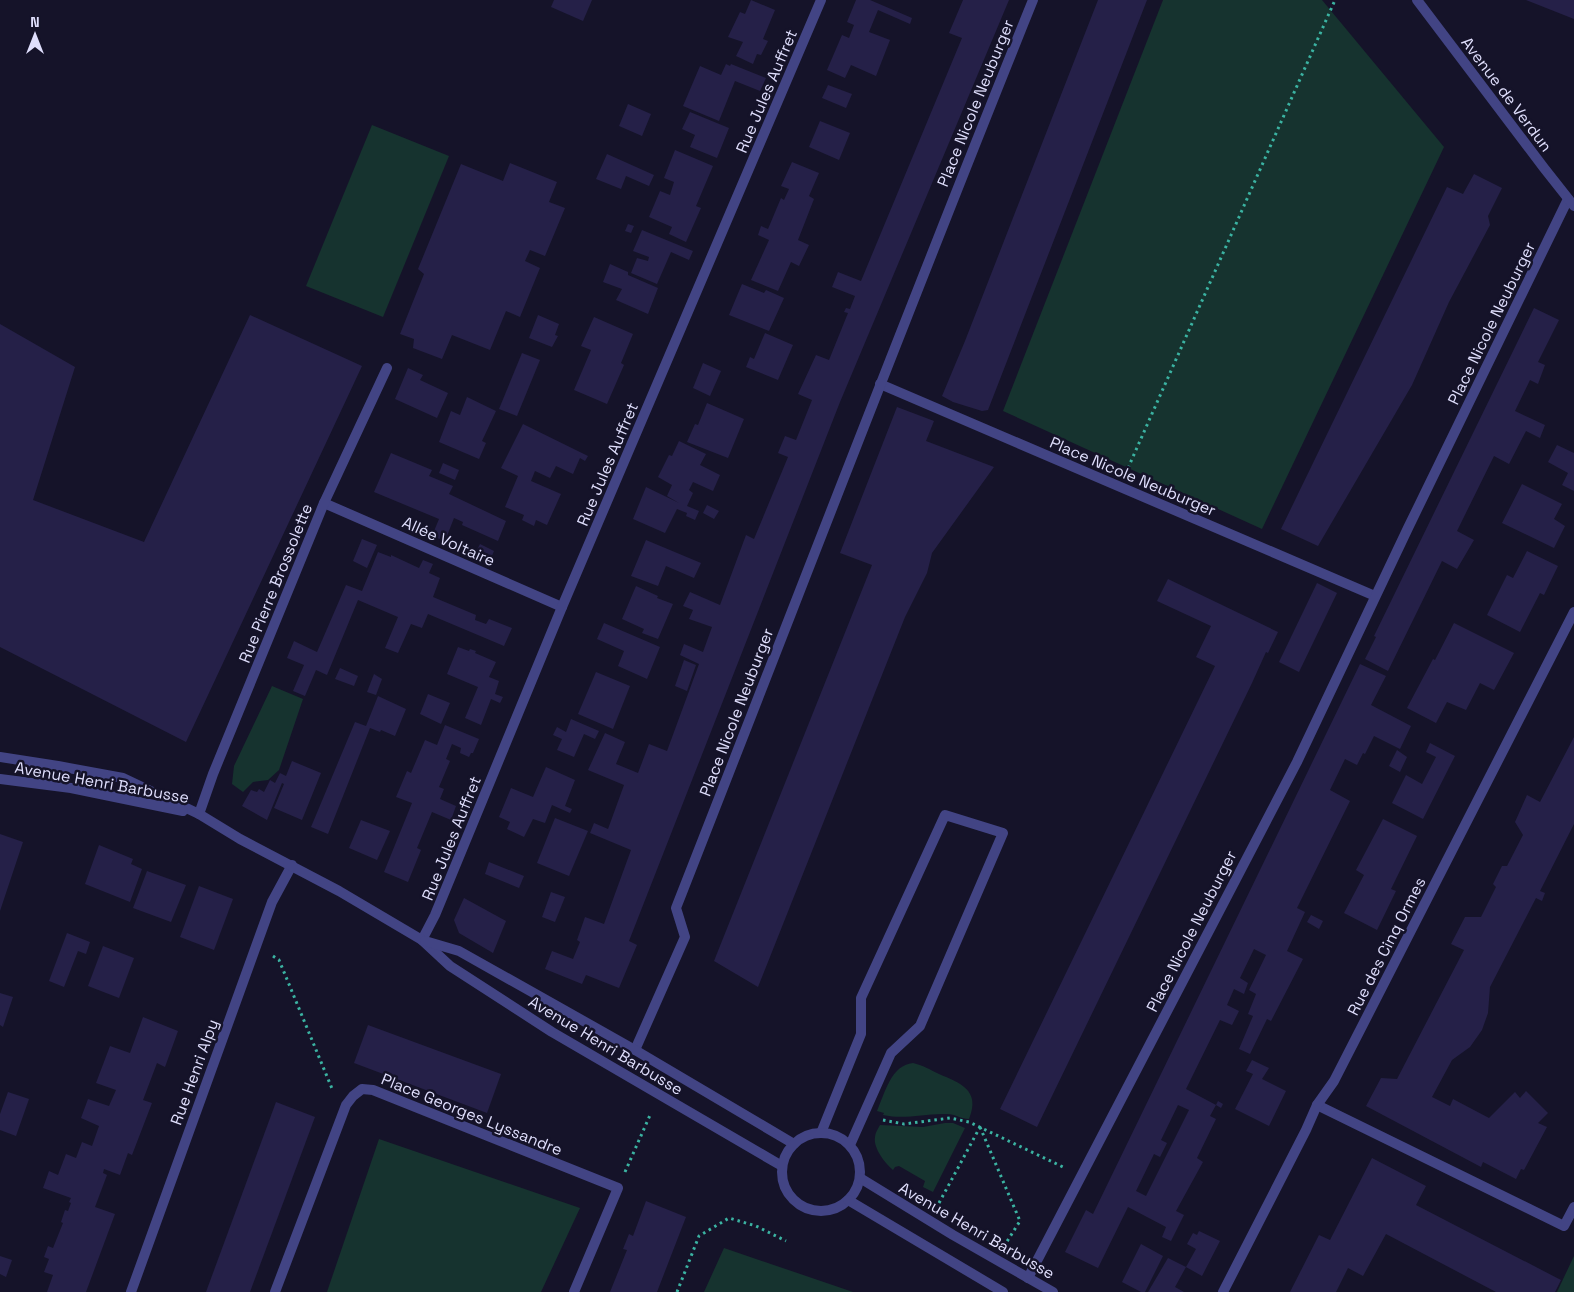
<svg xmlns="http://www.w3.org/2000/svg" width="1574" height="1292" font-family="'Space Grotesk',sans-serif">
	<rect width="100%" height="100%" fill="#151329"/>
	<g fill="#16332f">
		<path d="M1163,0H1322L1444,147L1262,529L1003,411Z"/>
		<path d="M372,125L449,156L383,317L306,286Z"/>
		<path d="M272,686L303,699L279,770L268,780L253,782L243,792L232,784L234,766Z"/>
		<path d="M913,1063C922,1065 931,1070 939,1074C960,1083 981,1090 969,1119C961,1119 955,1114 947,1114C924,1113 906,1120 883,1115L884,1113L877,1111C885,1093 891,1065 913,1063Z"/>
		<path d="M945,1123H953L965,1128L933,1192L923,1187L925,1181L899,1166L895,1167L893,1170C885,1163 873,1148 875,1137C875,1133 878,1129 880,1125L923,1127Z"/>
		<path d="M379,1139L580,1208L541,1292H327Z"/>
		<path d="M724,1248L853,1292H704Z"/>
		<path d="M1574,1256V1292H1557Z"/>
	</g>
	<g fill="#252048" fill-rule="evenodd">
		<path d="M554,0H592L583,21L551,7Z"/>
		<path d="M751,0L775,10L763,39L768,41L761,55L757,54L753,64L736,56L743,42L728,37L740,12L745,14Z"/>
		<path d="M856,0H870L912,18L910,24L878,10L869,32L890,40L876,76L851,65L845,78L827,70L842,35L849,38L854,25L847,22Z"/>
		<path d="M963,0H1009L840,402L629,941L637,945L619,988L586,975L582,984L545,969L552,951L573,959L580,942L577,940L585,917L604,924L631,850L590,833L594,823L608,829L624,785L588,770L605,733L625,742L616,764L638,773L649,744L667,751L699,664L680,655L684,644L703,652L712,627L689,619L693,610L683,606L690,592L720,605L746,535L754,539L788,457L778,453L785,436L796,440L812,400L798,394L816,355L829,360L848,313L844,312L846,308L850,309L855,296L832,287L838,272L861,281L962,38L949,33Z"/>
		<path d="M1098,0H1147L988,410L982,411L953,402L942,396L965,341Z"/>
		<path d="M1526,0H1574V19Z"/>
		<path d="M726,64L730,66L731,64L766,78L760,91L735,81L719,121L683,106L700,66L721,75Z"/>
		<path d="M828,85L852,94L846,108L822,98Z"/>
		<path d="M628,104L651,114L642,136L619,126Z"/>
		<path d="M690,112L729,128L717,158L690,147L695,135L682,129Z"/>
		<path d="M820,121L850,133L839,160L809,147Z"/>
		<path d="M675,150L713,166L696,206L701,208L686,242L669,234L672,227L649,217L660,191L670,195L674,182L664,178Z"/>
		<path d="M607,154L654,175L649,186L626,176L621,189L596,179Z"/>
		<path d="M792,162L819,173L809,196L814,199L798,240L809,245L799,266L791,262L778,291L751,280L769,240L758,235L761,226L768,229L781,198L784,200L789,189L781,186Z"/>
		<path d="M510,163L557,182L549,202L565,208L545,256L530,250L525,261L540,268L520,317L506,311L490,350L452,335L442,359L413,348L414,339L400,334L424,274L418,269L461,164L503,181Z"/>
		<path d="M1474,174L1502,188L1488,216L1490,225L1449,302L1412,385L1318,546L1281,529L1447,187L1463,194Z"/>
		<path d="M628,224L634,226L631,233L625,231Z"/>
		<path d="M642,230L693,251L689,260L671,252L657,284L631,273L637,258L648,261L649,257L633,251Z"/>
		<path d="M610,264L628,272V275L658,288L648,314L616,300L622,289L603,282Z"/>
		<path d="M742,284L764,293L766,290L784,298L769,331L729,315Z"/>
		<path d="M1534,308L1559,320L1538,362L1545,365L1538,384L1530,380L1515,411L1545,425L1540,438L1526,431L1509,464L1494,456L1457,531L1474,540L1457,569L1442,561L1388,671L1365,659L1376,637L1374,636Z"/>
		<path d="M250,315L362,366L186,742L0,647V324L75,367L33,500L144,542Z"/>
		<path d="M538,315L559,324L555,335L558,336L552,347L529,338Z"/>
		<path d="M594,317L633,334L621,363L624,365L607,404L574,390L591,350L581,346Z"/>
		<path d="M765,333L793,345L778,380L746,367L750,357L754,359Z"/>
		<path d="M522,353L540,360L517,416L499,409Z"/>
		<path d="M703,363L721,371L710,396L693,388Z"/>
		<path d="M408,368L423,375L420,380L448,393L437,418L395,399Z"/>
		<path d="M467,397L496,411L482,441L486,443L479,459L439,442L451,411L460,415Z"/>
		<path d="M707,403L744,419L728,458L687,442L695,424L698,425Z"/>
		<path d="M897,407L934,421L926,441L994,467L932,553L927,573L905,617L758,987L714,961L872,565L840,553Z"/>
		<path d="M523,424L588,456L585,461L580,458L573,474L556,466L550,478L535,471L531,481L561,494L547,525L536,520L534,526L522,520L524,515L505,507L518,476L501,468Z"/>
		<path d="M679,441L706,454L700,465L720,475L713,491L693,482L689,490L693,493L687,506L699,511L695,520L686,516L687,513L677,509L665,533L633,519L646,487L679,503L667,496L672,485L658,477L669,455L672,456Z"/>
		<path d="M1557,445L1574,453V491L1562,485L1568,473L1548,462Z"/>
		<path d="M391,453L432,470L429,476L453,486L449,494L506,521L498,541L462,525L463,522L454,518L445,541L432,536L439,519L374,492Z"/>
		<path d="M443,463L459,470L455,480L439,473Z"/>
		<path d="M1522,484L1562,504L1554,519L1565,526L1554,548L1502,523Z"/>
		<path d="M707,505L719,511L714,519L703,513Z"/>
		<path d="M362,539L377,545L367,568L353,561Z"/>
		<path d="M646,540L701,563L694,578L666,566L658,586L631,576Z"/>
		<path d="M480,544L494,551L490,560L475,554Z"/>
		<path d="M1527,551L1558,566L1544,595L1540,593L1520,632L1487,615L1507,575L1513,578Z"/>
		<path d="M378,552L391,557V555L419,568L423,560L433,564L429,573L440,578L433,597L476,615L475,620L486,624L489,619L512,628L504,646L428,614L422,628L411,624L398,653L385,648L398,617L358,600L327,675L316,670L305,696L293,691L304,665L287,658L294,641L317,652L346,585L362,591Z"/>
		<path d="M1168,579L1278,632L1268,653L1266,652L1252,683L1037,1127L1000,1109L1215,666L1196,657L1211,626L1157,601Z"/>
		<path d="M1317,583L1337,593L1299,672L1279,662Z"/>
		<path d="M636,586L658,596L657,598L673,604L658,639L642,633L644,629L622,619Z"/>
		<path d="M604,623L660,647L647,679L618,666L624,651L597,639Z"/>
		<path d="M1454,623L1514,653L1494,690L1480,683L1466,710L1447,702L1436,723L1407,708L1433,659L1435,660Z"/>
		<path d="M458,647L469,651L470,649L476,651L475,653L496,662L489,677L499,681L495,694L503,697L500,703L491,699L481,725L465,718L478,687L447,674Z"/>
		<path d="M684,660L696,665L687,691L675,686Z"/>
		<path d="M1360,664L1386,676L1371,705L1411,726L1400,749L1374,736L1365,754L1363,753L1357,765L1345,759L1330,790L1350,801L1297,908L1305,912L1287,951L1303,959L1271,1021L1267,1019L1250,1054L1239,1049L1253,1016L1248,1014L1256,994L1249,990L1266,955L1254,949L1240,978L1248,983L1244,994L1234,989L1227,1005L1239,1011L1232,1025L1220,1020L1186,1089L1216,1105L1218,1101L1223,1104L1221,1108L1216,1105L1210,1116L1216,1119L1197,1158L1203,1162L1176,1211L1184,1215L1171,1241L1162,1237L1166,1227L1128,1207L1098,1268L1065,1252L1086,1210L1093,1214ZM1178,1105L1189,1110L1146,1196L1136,1191L1154,1154L1160,1157L1167,1143L1161,1140Z"/>
		<path d="M340,668L358,676L354,686L335,679Z"/>
		<path d="M596,672L630,686L613,729L578,714Z"/>
		<path d="M374,674L382,679L376,695L367,692Z"/>
		<path d="M428,694L450,703L441,724L420,714Z"/>
		<path d="M378,696L406,709L395,736L381,730L380,732L370,728L328,834L311,827L355,722L366,726Z"/>
		<path d="M571,719L599,731L595,739L584,734L574,757L557,750L562,739L553,735L557,727L566,732Z"/>
		<path d="M445,725L479,739L473,753H471L469,757L460,753L461,748L452,744L446,759L450,761L439,787L444,789L440,799L456,806L451,820L432,812L417,848L421,850L408,882L384,872L412,803L396,797L407,771L411,773L425,740L437,745Z"/>
		<path d="M1574,737V824L1540,891L1545,893L1542,901L1536,898L1490,987L1488,1013L1482,1030L1470,1047L1452,1060L1432,1097L1450,1106L1453,1099L1489,1118L1515,1092L1520,1098L1526,1091L1548,1113L1538,1123L1547,1127L1524,1170L1521,1169L1516,1179L1483,1162L1481,1167L1366,1106L1381,1078L1397,1079L1464,950L1451,944L1465,917H1481L1496,887L1493,884L1502,866H1507L1523,835L1515,822L1527,795L1540,802Z"/>
		<path d="M1430,743L1455,756L1423,819L1392,803L1406,775L1422,784L1436,757L1426,752Z"/>
		<path d="M1397,750L1407,757L1400,772L1389,766Z"/>
		<path d="M292,761L321,773L302,820L274,808L284,784L282,783L267,820L242,806L251,790L257,792L259,789L264,792L270,780L275,783L280,773L286,776Z"/>
		<path d="M546,767L575,780L565,806L572,809L570,813L552,805L545,823L533,819L524,837L507,829L510,822L499,817L511,788L533,797Z"/>
		<path d="M555,818L588,831L569,876L537,863Z"/>
		<path d="M1383,819L1417,836L1391,889L1396,891L1377,930L1344,913L1364,875L1356,870Z"/>
		<path d="M361,820L390,831L377,860L349,848Z"/>
		<path d="M0,834L23,842L0,911Z"/>
		<path d="M99,845L133,859L131,864L142,869L130,902L85,884Z"/>
		<path d="M489,862L524,876L519,888L485,874Z"/>
		<path d="M147,871L186,885L171,922L133,908Z"/>
		<path d="M199,886L233,899L214,950L180,937Z"/>
		<path d="M551,892L565,897L555,922L542,917Z"/>
		<path d="M464,898L506,921L493,953L459,933L454,920Z"/>
		<path d="M1311,915L1323,921L1319,929L1307,922Z"/>
		<path d="M67,933L90,942L86,954L78,951L64,987L49,981Z"/>
		<path d="M103,946L134,958L119,998L88,986Z"/>
		<path d="M0,993L13,997L3,1027L0,1025Z"/>
		<path d="M143,1017L178,1031L165,1067L157,1063L143,1100L152,1103L132,1155L128,1153L120,1175L104,1169L103,1173L107,1175L95,1207L115,1214L86,1292H47L53,1275L44,1272L49,1259L44,1257L48,1246L53,1248L63,1223L61,1222L65,1210L68,1211L71,1203L69,1202L71,1198L43,1188L49,1171L58,1175L66,1154L76,1158L82,1142L92,1146L99,1126L81,1118L88,1099L109,1106L116,1090L96,1083L110,1046L130,1053Z"/>
		<path d="M368,1025L501,1074L487,1113L354,1063Z"/>
		<path d="M1252,1060L1269,1068L1262,1079L1286,1091L1269,1126L1235,1109L1253,1074L1246,1071Z"/>
		<path d="M8,1092L29,1099L16,1136L0,1130V1114Z"/>
		<path d="M276,1102L315,1117L250,1292H206Z"/>
		<path d="M1372,1158L1426,1186L1416,1205L1561,1280L1555,1292H1496L1386,1234L1363,1276L1348,1268L1336,1292H1290L1319,1235L1330,1240Z"/>
		<path d="M646,1201L686,1217L657,1292H610L627,1250L623,1249L629,1234L633,1236Z"/>
		<path d="M1199,1231L1220,1241L1202,1276L1186,1267L1175,1287L1184,1292H1148L1168,1258L1186,1267L1196,1249L1187,1244L1193,1233L1197,1235Z"/>
		<path d="M1141,1244L1163,1256L1145,1292H1141L1122,1282Z"/>
		<path d="M0,1256L12,1260L6,1277L0,1274Z"/>
	</g>
	<g fill="none" stroke-linecap="round" stroke-linejoin="round">
		<g stroke="#3bb3a2" stroke-width="3" stroke-dasharray="2.5 4" stroke-linecap="butt">
			<path d="M1128,468L1335,0"/>
			<path d="M273,956L279,960L333,1091"/>
			<path d="M883,1120L904,1124L950,1118L969,1122L1063,1167"/>
			<path d="M980,1127L1020,1221L1006,1243"/>
			<path d="M625,1172L651,1113"/>
			<path d="M939,1203L980,1127"/>
			<path d="M677,1292L699,1236L729,1218L756,1226L786,1241"/>
		</g>
		<g stroke="#424484" stroke-width="10">
			<path d="M880,384L1375,596"/>
			<path d="M635,1050L685,937L676,908C795,605 911,302 1033,0"/>
			<path d="M1317,1105L1564,1226L1574,1207"/>
			<path d="M1028,1278L1297,762L1408,528L1568,199"/>
			<path d="M275,1292L346,1105L353,1096L362,1089L373,1090L618,1188L574,1292"/>
		</g>
		<g stroke="#424484" stroke-width="10">
			<path d="M1417,0L1544,168L1574,206"/>
			<path d="M324,503L562,607"/>
			<path d="M199,814L213,774L324,503L387,368"/>
			<path d="M422,940L435,915L562,607L821,0"/>
			<path d="M821,1133L861,1034V998L945,815L1003,833L920,1026L891,1053L850,1145"/>
			<path d="M131,1292L272,902L292,865"/>
			<path d="M1223,1292L1306,1130L1317,1105L1334,1081L1574,612"/>
		</g>
		<g stroke="#424484" stroke-width="10">
			<path d="M0,757L58,766L123,778L199,814L240,839L339,891L422,940L450,966L552,1032L782,1166"/>
			<path d="M0,779L71,788L183,811"/>
			<path d="M425,941L459,951L635,1050L794,1144"/>
			<circle cx="821" cy="1172" r="39"/>
			<path d="M860,1178L953,1235L1053,1292"/>
			<path d="M848,1200L1003,1292"/>
		</g>
	</g>
	<g text-anchor="middle" stroke-width="5" stroke-linejoin="round" paint-order="stroke">
		<g font-size="16" fill="#dfdefc" stroke="#151329">
			<text transform="translate(766 91) rotate(-67)" y="6">Rue Jules Auffret</text>
			<text transform="translate(1507 94) rotate(53)" y="6">Avenue de Verdun</text>
			<text transform="translate(975 103) rotate(-68)" y="6">Place Nicole Neuburger</text>
			<text transform="translate(1491 323) rotate(-64)" y="6">Place Nicole Neuburger</text>
			<text transform="translate(607 464) rotate(-67)" y="6">Rue Jules Auffret</text>
			<text transform="translate(1133 476) rotate(23)" y="6">Place Nicole Neuburger</text>
			<text transform="translate(449 541) rotate(24)" y="6">Allée Voltaire</text>
			<text transform="translate(275 583) rotate(-68)" y="6">Rue Pierre Brossolette</text>
			<text transform="translate(736 712) rotate(-69)" y="6">Place Nicole Neuburger</text>
			<text transform="translate(102 782) rotate(10)" y="6">Avenue Henri Barbusse</text>
			<text transform="translate(451 838) rotate(-68)" y="6">Rue Jules Auffret</text>
			<text transform="translate(1191 931) rotate(-63)" y="6">Place Nicole Neuburger</text>
			<text transform="translate(1386 946) rotate(-63)" y="6">Rue des Cinq Ormes</text>
			<text transform="translate(606 1045) rotate(31)" y="6">Avenue Henri Barbusse</text>
			<text transform="translate(194 1072) rotate(-70)" y="6">Rue Henri Alpy</text>
			<text transform="translate(472 1114) rotate(22)" y="6">Place Georges Lyssandre</text>
			<text transform="translate(977 1230) rotate(30)" y="6">Avenue Henri Barbusse</text>
		</g>
	</g>
	<g transform="translate(35 35)" stroke="#151329" stroke-width="4" paint-order="stroke">
	<path d="M0-4L9 19L0 12L-9 19Z" fill="#dfdefc"/>
	<text y="-8" font-size="14" font-weight="bold" text-anchor="middle" fill="#dfdefc">N</text>
	</g>
</svg>
